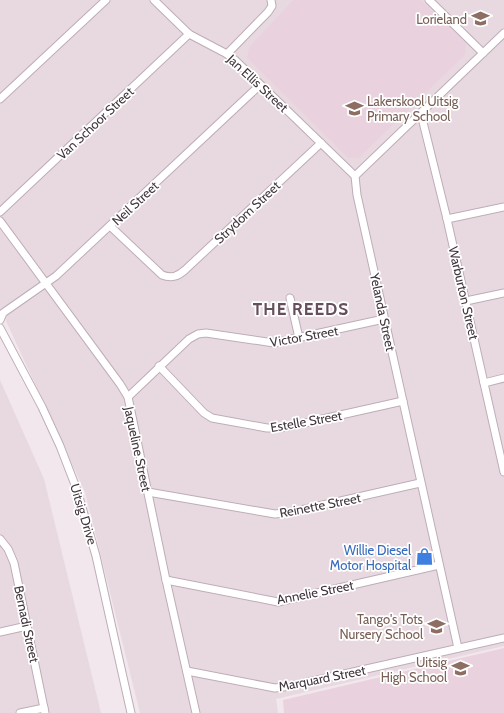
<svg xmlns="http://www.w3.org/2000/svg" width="504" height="713" font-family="Cabin,sans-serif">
	<rect width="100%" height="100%" fill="#f1e7ec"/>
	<g fill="#e8d9e1">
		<path d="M0,0H504V646L276,699L278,713H140L85,492L0,308Z"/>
		<path d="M0,380L44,479L101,713H0Z"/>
	</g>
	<g fill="#e9d2dd">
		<path d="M293,0H421L466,43L465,55L359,158H348L247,58L249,47Z"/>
		<path d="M504,648V713H284L283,700Z"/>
	</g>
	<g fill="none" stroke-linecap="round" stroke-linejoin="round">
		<defs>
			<g id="minor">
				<path d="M154,0L189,34L227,54L235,60L355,176"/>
				<path d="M429,0L483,53"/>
				<path d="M227,54L268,12L272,6L271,0"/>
				<path d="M0,99L106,0"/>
				<path d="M421,114L447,219L504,472"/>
				<path d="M0,212L189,34"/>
				<path d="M447,219L504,207"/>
				<path d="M0,221L120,384L128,397L166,580L196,713"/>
				<path d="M110,226L162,275C172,279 178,276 185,270L321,143"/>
				<path d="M290,298L299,338"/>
				<path d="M466,301L504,293"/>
				<path d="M0,320L3,313L56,276L260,85"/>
				<path d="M0,328L42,407L60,446L77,490L96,556L131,713"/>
				<path d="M159,366L204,413L212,418L267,428H280L296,425L403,401"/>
				<path d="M484,383L504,378"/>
				<path d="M128,397L189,339L198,334L206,333L274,343L384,319"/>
				<path d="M148,492L275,514L292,512L420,483"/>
				<path d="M0,539L8,549L14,563L45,713"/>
				<path d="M166,580L278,602L439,565"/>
				<path d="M0,632L27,626"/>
				<path d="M458,648L357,195L355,176L504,33"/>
				<path d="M187,671L275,688L291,686L504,638"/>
				<path d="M20,713L44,708"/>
			</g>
		</defs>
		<use href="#minor" stroke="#beadb7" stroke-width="9"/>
		<use href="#minor" stroke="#fff" stroke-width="7"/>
	</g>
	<defs>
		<symbol id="school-bare" viewBox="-9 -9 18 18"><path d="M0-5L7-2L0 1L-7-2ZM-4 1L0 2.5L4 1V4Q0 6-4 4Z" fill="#8d6e63" stroke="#fff" stroke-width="2.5" paint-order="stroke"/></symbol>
		<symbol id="shop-bare" viewBox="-9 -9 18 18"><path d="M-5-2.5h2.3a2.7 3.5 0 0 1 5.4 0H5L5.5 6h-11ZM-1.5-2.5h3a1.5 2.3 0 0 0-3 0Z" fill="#3f7fe0" stroke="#fff" stroke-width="2.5" paint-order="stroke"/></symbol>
	</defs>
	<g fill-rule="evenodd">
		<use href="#school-bare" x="468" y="6" width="25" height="25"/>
		<use href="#school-bare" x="342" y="96" width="25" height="25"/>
		<use href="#shop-bare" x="412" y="544" width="25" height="25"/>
		<use href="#school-bare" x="424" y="614" width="25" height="25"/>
		<use href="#school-bare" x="448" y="656" width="25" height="25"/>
	</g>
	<g text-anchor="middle" stroke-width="3.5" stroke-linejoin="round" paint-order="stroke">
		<g font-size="13" fill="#785e54" stroke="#fff" text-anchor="end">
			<text x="467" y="24">Lorieland</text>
			<text x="367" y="106" text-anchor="start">Lakerskool Uitsig<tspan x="367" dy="15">Primary School</tspan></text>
			<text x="423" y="624">Tango's Tots<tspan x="423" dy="15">Nursery School</tspan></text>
			<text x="447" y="667">Uitsig<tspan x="447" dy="15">High School</tspan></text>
		</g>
		<g font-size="13" fill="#43373e" stroke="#fff">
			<text transform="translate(258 83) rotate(43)" y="5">Jan Ellis Street</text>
			<text transform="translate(95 123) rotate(-43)" y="5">Van Schoor Street</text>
			<text transform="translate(135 203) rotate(-43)" y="5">Neil Street</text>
			<text transform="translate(247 212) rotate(-43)" y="5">Strydom Street</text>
			<text transform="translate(464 293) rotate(77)" y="5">Warburton Street</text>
			<text transform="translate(383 312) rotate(78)" y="5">Yelanda Street</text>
			<text transform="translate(304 336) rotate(-10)" y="5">Victor Street</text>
			<text transform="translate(306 421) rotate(-10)" y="5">Estelle Street</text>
			<text transform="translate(138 449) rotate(78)" y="5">Jaqueline Street</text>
			<text transform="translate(320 505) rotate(-11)" y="5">Reinette Street</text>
			<text transform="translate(84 514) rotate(73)" y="5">Uitsig Drive</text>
			<text transform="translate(315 592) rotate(-11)" y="5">Annelie Street</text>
			<text transform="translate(27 624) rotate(78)" y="5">Bernadi Street</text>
			<text transform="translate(322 678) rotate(-11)" y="5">Marquard Street</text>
		</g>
		<g font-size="13" fill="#366cbe" stroke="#fff" text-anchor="end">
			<text x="411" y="555">Willie Diesel<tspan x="411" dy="15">Motor Hospital</tspan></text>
		</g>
		<g font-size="17" font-weight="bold" letter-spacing="1" fill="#654f5c" stroke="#fff">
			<text x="301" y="315">THE REEDS</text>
		</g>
	</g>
</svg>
